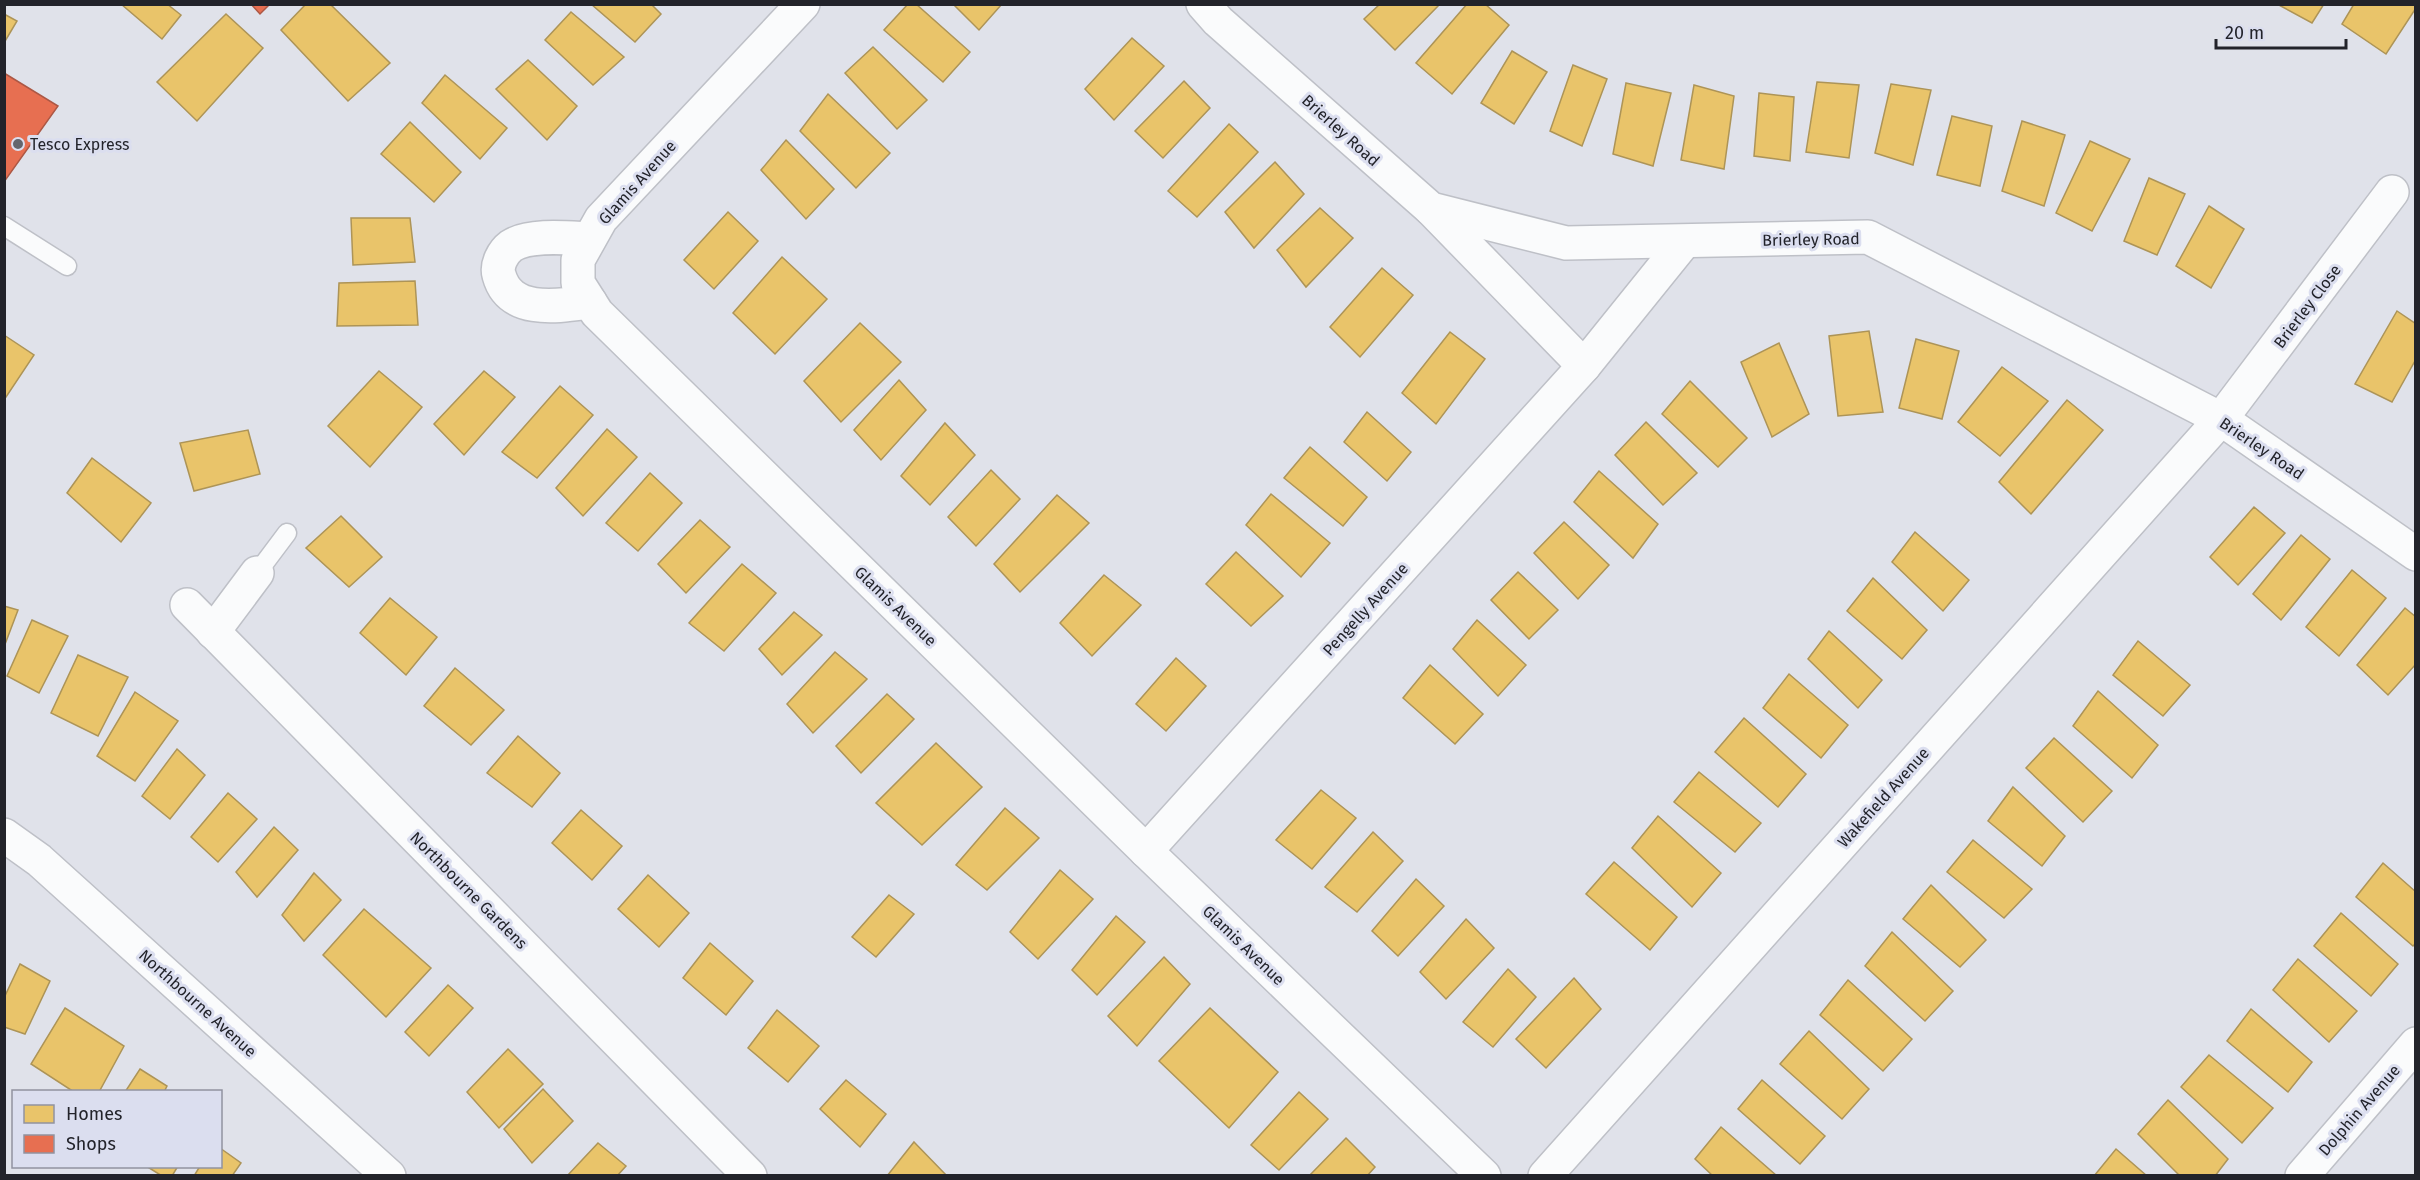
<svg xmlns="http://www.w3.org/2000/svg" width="2420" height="1180" font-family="'Fira Sans',sans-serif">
	<rect width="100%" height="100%" fill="#e0e2ea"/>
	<g fill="#e9c46a" stroke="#ad9457" stroke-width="1.5">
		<path d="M121,4H167L181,15L162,39Z"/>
		<path d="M306,4H330L390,63L348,101L281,30Z"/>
		<path d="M591,4H651L661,14L635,42Z"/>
		<path d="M908,4H916L970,52L943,82L884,30Z"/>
		<path d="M953,4H1002L979,30Z"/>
		<path d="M1380,4H1440L1395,50L1364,19Z"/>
		<path d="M1467,4H1485L1509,25L1452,94L1416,63Z"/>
		<path d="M2277,4H2324L2312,23Z"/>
		<path d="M2354,4H2416V8L2386,54L2342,24Z"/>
		<path d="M571,12L624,57L593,85L545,40Z"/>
		<path d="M4,14L17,21L4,43Z"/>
		<path d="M226,14L263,48L197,121L157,82Z"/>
		<path d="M1132,38L1164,66L1114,120L1085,89Z"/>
		<path d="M873,47L927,100L897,129L845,73Z"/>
		<path d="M1512,51L1547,72L1514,124L1481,103Z"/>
		<path d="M528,60L577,106L547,140L496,89Z"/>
		<path d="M1573,65L1607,79L1582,146L1550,131Z"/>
		<path d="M445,75L507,128L480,159L422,103Z"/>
		<path d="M1184,81L1210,108L1163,158L1135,131Z"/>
		<path d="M1817,82L1859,85L1849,158L1806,152Z"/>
		<path d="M1626,83L1671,93L1653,166L1613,154Z"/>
		<path d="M1891,84L1931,90L1913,165L1875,153Z"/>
		<path d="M1694,85L1734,96L1724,169L1681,160Z"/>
		<path d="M1759,93L1794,97L1790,161L1754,156Z"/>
		<path d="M828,94L890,153L856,188L800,131Z"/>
		<path d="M1952,116L1992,126L1980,186L1937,175Z"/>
		<path d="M2022,121L2065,135L2044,206L2002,191Z"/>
		<path d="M410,122L461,172L434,202L381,154Z"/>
		<path d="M1229,124L1258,152L1197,217L1168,191Z"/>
		<path d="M786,140L834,189L806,219L761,170Z"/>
		<path d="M2090,141L2130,159L2092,231L2056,213Z"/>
		<path d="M1275,162L1304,194L1254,248L1225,212Z"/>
		<path d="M2149,178L2185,194L2157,255L2124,241Z"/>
		<path d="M2209,206L2244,229L2211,288L2176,266Z"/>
		<path d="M1320,208L1353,238L1306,287L1277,250Z"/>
		<path d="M728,212L758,241L714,289L684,260Z"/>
		<path d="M351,218H410L415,262L353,265Z"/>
		<path d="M782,257L827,299L775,354L733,313Z"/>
		<path d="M1382,268L1413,295L1360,357L1330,327Z"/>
		<path d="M415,281L418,325L337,326L339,283Z"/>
		<path d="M2397,311L2416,324V359L2392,402L2355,384Z"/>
		<path d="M860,323L901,362L841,422L804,381Z"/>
		<path d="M1869,331L1883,412L1838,416L1829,336Z"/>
		<path d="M1450,332L1485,359L1436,424L1402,393Z"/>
		<path d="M4,335L34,355L6,397L4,396Z"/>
		<path d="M1916,339L1959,351L1942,419L1899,408Z"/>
		<path d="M1779,343L1809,414L1772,437L1741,362Z"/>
		<path d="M2002,367L2048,401L2000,456L1958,422Z"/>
		<path d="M379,371L422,407L370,467L328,426Z"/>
		<path d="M484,371L515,397L464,455L434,424Z"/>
		<path d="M899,380L926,410L881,460L854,430Z"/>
		<path d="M1690,381L1747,438L1718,467L1662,414Z"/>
		<path d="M560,386L593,415L537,478L502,452Z"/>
		<path d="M2067,400L2103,430L2031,514L1999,482Z"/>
		<path d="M1367,412L1411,452L1387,481L1344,442Z"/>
		<path d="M1646,422L1697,473L1663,505L1615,455Z"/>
		<path d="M945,423L975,455L930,505L901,476Z"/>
		<path d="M607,429L637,457L583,516L556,488Z"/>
		<path d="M248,430L260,474L194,491L180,443Z"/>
		<path d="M1310,447L1367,497L1343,526L1284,478Z"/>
		<path d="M92,458L151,503L121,542L67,493Z"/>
		<path d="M991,470L1020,499L976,546L948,517Z"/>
		<path d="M1599,471L1658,524L1633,558L1574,502Z"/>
		<path d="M650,473L682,503L638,551L606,523Z"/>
		<path d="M1271,494L1330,543L1301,577L1246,525Z"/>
		<path d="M1057,495L1089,523L1020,592L994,564Z"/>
		<path d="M2254,507L2285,533L2238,585L2210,557Z"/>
		<path d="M341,516L382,557L349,587L306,548Z"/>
		<path d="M700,520L730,547L686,593L658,564Z"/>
		<path d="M1564,522L1609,565L1578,599L1534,553Z"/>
		<path d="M1915,532L1969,580L1943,611L1892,562Z"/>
		<path d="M2301,535L2330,559L2281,620L2253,594Z"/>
		<path d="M1236,552L1283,596L1251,626L1206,584Z"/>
		<path d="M742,564L776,593L724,651L689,623Z"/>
		<path d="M2352,570L2386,598L2339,656L2306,627Z"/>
		<path d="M1518,572L1558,610L1529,639L1491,600Z"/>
		<path d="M1104,575L1141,605L1092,656L1060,623Z"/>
		<path d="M1873,578L1927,630L1902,659L1847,611Z"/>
		<path d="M390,598L437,637L406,675L360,633Z"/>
		<path d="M4,606L18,610L4,647Z"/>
		<path d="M2405,608L2416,617V664L2388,695L2357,665Z"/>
		<path d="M794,612L822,635L782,675L759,649Z"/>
		<path d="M32,620L68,636L39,693L7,676Z"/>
		<path d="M1477,620L1526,665L1498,696L1453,649Z"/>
		<path d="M1829,631L1882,680L1858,708L1808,659Z"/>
		<path d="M2138,641L2190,685L2163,716L2113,675Z"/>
		<path d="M835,652L867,679L813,733L787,704Z"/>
		<path d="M78,655L128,677L98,736L51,713Z"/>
		<path d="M1176,658L1206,686L1166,731L1136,704Z"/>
		<path d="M1430,665L1483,714L1455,744L1403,698Z"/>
		<path d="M455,668L504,710L471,745L424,706Z"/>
		<path d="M1789,674L1848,725L1821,758L1763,708Z"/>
		<path d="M2098,691L2158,745L2132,778L2073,726Z"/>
		<path d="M135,692L178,721L135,781L97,756Z"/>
		<path d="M887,694L914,719L861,773L836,746Z"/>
		<path d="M1744,718L1806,774L1778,807L1715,752Z"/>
		<path d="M518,736L560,773L532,807L487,773Z"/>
		<path d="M2054,738L2112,791L2083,822L2026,768Z"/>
		<path d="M936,743L982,787L922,845L876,803Z"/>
		<path d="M177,749L205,775L170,819L142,796Z"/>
		<path d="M1699,772L1761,823L1735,852L1674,802Z"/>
		<path d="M2013,787L2065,836L2042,866L1988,821Z"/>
		<path d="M1321,790L1356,818L1312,869L1276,840Z"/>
		<path d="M228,793L257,819L218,862L191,837Z"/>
		<path d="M1005,808L1039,838L987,890L956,865Z"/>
		<path d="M581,810L622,846L592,880L552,843Z"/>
		<path d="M1658,816L1721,873L1692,907L1632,848Z"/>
		<path d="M274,827L298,850L257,897L236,872Z"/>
		<path d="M1373,832L1403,861L1357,912L1325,887Z"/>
		<path d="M1973,840L2032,889L2004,918L1947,872Z"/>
		<path d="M1614,862L1677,917L1650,950L1586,894Z"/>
		<path d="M2383,863L2416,892V943L2413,946L2356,897Z"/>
		<path d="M1060,870L1093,899L1038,959L1010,932Z"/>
		<path d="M314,873L341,900L304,941L282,915Z"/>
		<path d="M648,875L689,913L659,947L618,909Z"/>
		<path d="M1416,879L1444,906L1398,956L1372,931Z"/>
		<path d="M1931,885L1986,940L1960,967L1903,919Z"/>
		<path d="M889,895L914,914L876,957L852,937Z"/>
		<path d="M364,909L431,968L386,1017L323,955Z"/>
		<path d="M2341,913L2398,964L2371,996L2314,946Z"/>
		<path d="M1116,916L1145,942L1097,995L1072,970Z"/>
		<path d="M1466,919L1494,948L1446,999L1420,972Z"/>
		<path d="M1892,932L1953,991L1925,1021L1865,966Z"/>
		<path d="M710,943L753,981L726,1015L683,978Z"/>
		<path d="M1164,957L1190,984L1137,1046L1108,1016Z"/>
		<path d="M2298,959L2357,1011L2329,1042L2273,990Z"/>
		<path d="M20,964L50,981L25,1034L4,1027V998Z"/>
		<path d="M1508,969L1536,997L1493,1047L1463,1022Z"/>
		<path d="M1574,978L1601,1009L1546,1068L1516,1039Z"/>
		<path d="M1848,980L1912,1039L1883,1071L1820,1015Z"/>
		<path d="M448,985L473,1008L429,1056L405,1032Z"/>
		<path d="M65,1008L124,1046L99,1092H74L31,1064Z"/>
		<path d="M1210,1008L1278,1072L1229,1128L1159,1061Z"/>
		<path d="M2251,1009L2312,1062L2288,1092L2227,1041Z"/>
		<path d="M777,1010L819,1046L788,1082L748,1048Z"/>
		<path d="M1809,1031L1869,1089L1842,1119L1780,1064Z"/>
		<path d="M508,1049L543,1084L499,1128L467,1092Z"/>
		<path d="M2209,1055L2273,1108L2242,1143L2181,1087Z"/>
		<path d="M140,1069L167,1086L164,1092H125Z"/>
		<path d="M846,1080L886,1114L860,1147L820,1109Z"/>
		<path d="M1762,1080L1825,1136L1800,1164L1738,1109Z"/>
		<path d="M543,1089L573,1121L532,1163L504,1129Z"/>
		<path d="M1299,1092L1328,1119L1279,1170L1251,1145Z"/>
		<path d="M2168,1100L2228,1159L2215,1176H2180L2138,1134Z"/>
		<path d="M1721,1127L1777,1176H1713L1695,1159Z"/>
		<path d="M1346,1138L1375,1167L1367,1176H1309Z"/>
		<path d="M914,1142L947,1176H887Z"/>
		<path d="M598,1143L626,1166L617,1176H567Z"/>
		<path d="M220,1148L241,1163L232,1176H194L200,1166H220Z"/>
		<path d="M2116,1149L2147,1176H2094Z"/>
		<path d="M146,1166H178L172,1176H162Z"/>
	</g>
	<g fill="#e76f51" stroke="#ac5845" stroke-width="1.5">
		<path d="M251,4H270L260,14Z"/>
		<path d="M4,73L58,106L4,182Z"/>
	</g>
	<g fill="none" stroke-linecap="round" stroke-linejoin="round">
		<defs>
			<g id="service">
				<path d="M4,226L67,266"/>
				<path d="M257,573L287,533"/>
			</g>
			<g id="minor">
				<path d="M803,4L601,219L578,260V283L597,313L1146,851L1484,1176"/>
				<path d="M1203,4L1218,21L1431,209L1566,243L1868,237L2221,419L2416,554"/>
				<path d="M589,239C568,238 529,234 511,246C503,252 496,265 499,275C510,315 559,306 590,302"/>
				<path d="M1584,366L1684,242"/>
				<path d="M187,605L750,1176"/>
				<path d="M213,632L257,573"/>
				<path d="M4,835L39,860L389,1176"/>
				<path d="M1146,851L1584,366L1431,209"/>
				<path d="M1545,1176L2221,419L2392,192"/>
				<path d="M2302,1176L2416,1044"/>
			</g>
		</defs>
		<use href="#service" stroke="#bec0c7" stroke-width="21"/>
		<use href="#minor" stroke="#bec0c7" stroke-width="36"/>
		<use href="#service" stroke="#fafbfc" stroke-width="18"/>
		<use href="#minor" stroke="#fafbfc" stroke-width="33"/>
	</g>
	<circle fill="#64666d" stroke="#dbdeef" stroke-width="2" cx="18" cy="144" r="6"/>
	<g text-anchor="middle" stroke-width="6" stroke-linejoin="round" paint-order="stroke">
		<g font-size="16" fill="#22232a" stroke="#dbdeef">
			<text transform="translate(1341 130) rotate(42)" y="6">Brierley Road</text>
			<text transform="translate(637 182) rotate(-48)" y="6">Glamis Avenue</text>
			<text transform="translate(1811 239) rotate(-1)" y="6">Brierley Road</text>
			<text transform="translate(2307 306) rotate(-53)" y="6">Brierley Close</text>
			<text transform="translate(2262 448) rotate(34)" y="6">Brierley Road</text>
			<text transform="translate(896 606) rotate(44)" y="6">Glamis Avenue</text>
			<text transform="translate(1365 609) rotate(-48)" y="6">Pengelly Avenue</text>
			<text transform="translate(1883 797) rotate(-48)" y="6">Wakefield Avenue</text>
			<text transform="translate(469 890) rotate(45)" y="6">Northbourne Gardens</text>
			<text transform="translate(1244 945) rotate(44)" y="6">Glamis Avenue</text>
			<text transform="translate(198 1003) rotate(42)" y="6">Northbourne Avenue</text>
			<text transform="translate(2359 1110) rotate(-49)" y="6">Dolphin Avenue</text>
		</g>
		<g font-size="16" fill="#22232a" stroke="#dbdeef" text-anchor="start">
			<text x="30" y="150">Tesco Express</text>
		</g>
	</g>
	<rect width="2420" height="1180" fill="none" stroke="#22232a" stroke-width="12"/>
	<rect x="12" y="1090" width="210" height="78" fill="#dbdeef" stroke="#9193a0" stroke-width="1.5"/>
	<rect x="24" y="1105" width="30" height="18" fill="#e9c46a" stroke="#9193a0" stroke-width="1.5"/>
	<text x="66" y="1120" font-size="18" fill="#22232a">Homes</text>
	<rect x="24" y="1135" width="30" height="18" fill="#e76f51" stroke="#9193a0" stroke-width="1.5"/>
	<text x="66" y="1150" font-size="18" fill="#22232a">Shops</text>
	<path d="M2216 39v9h130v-9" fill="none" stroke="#22232a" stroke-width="3"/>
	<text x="2225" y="39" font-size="18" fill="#22232a" stroke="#dbdeef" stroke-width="4.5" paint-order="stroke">20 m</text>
</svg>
